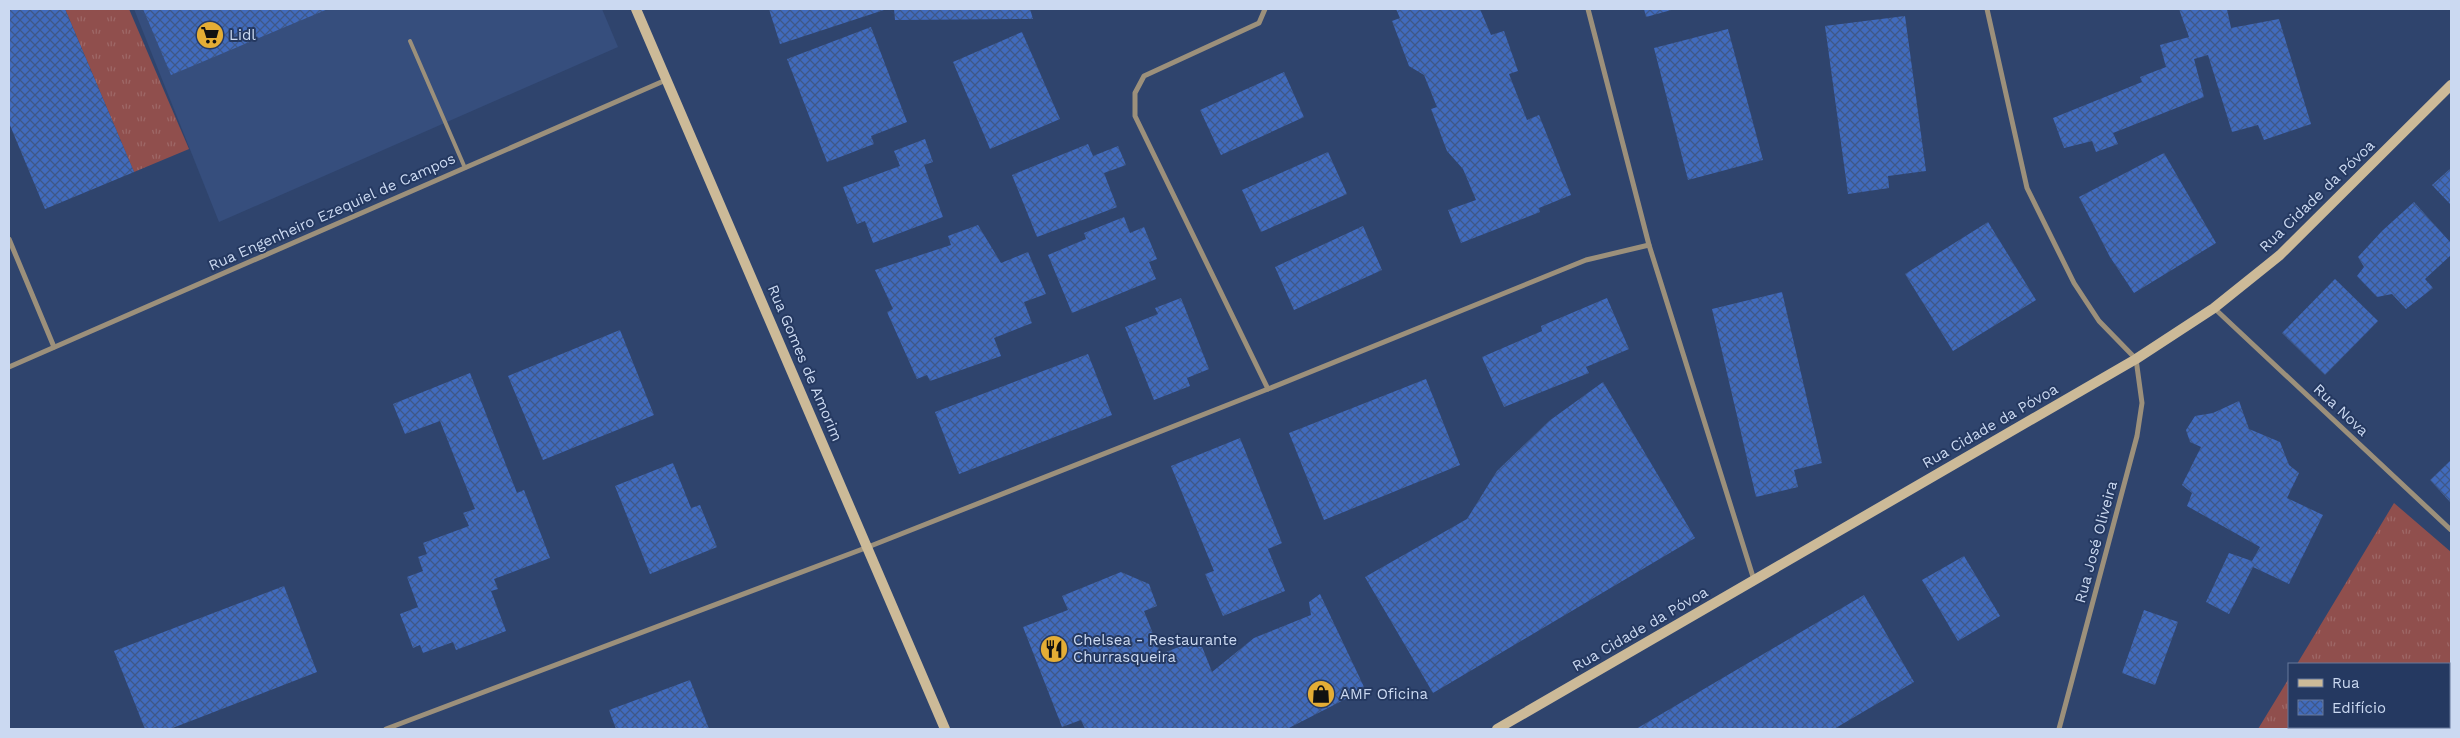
<svg xmlns="http://www.w3.org/2000/svg" width="2460" height="738" font-family="'Work Sans',sans-serif">
	<defs>
		<pattern id="grass-tufts" width="24" height="20" patternUnits="userSpaceOnUse" patternTransform="scale(1.25)"><rect width="24" height="20" fill="#904f4d"/><path d="M3 7l-1-3M5 7V3M7 7l1-3M15 17l-1-3M17 17v-4M19 17l1-3" fill="none" stroke="#9e6867"/></pattern>
		<pattern id="building-cross-hatch" width="8" height="8" patternUnits="userSpaceOnUse" patternTransform="scale(1.25)"><rect width="8" height="8" fill="#416bbd"/><path d="M0 0l8 8M0 8l8-8" fill="none" stroke="#3f5888"/></pattern>
	</defs>
	<rect width="100%" height="100%" fill="#2f446d"/>
	<path fill="#364e7d" d="M134,9H602L618,47L219,222Z"/>
	<g fill="url(#grass-tufts)">
		<path d="M65,9H129L189,149L134,172Z"/>
		<path d="M2394,503L2451,552V729H2258L2289,678V727H2449V664H2297Z"/>
	</g>
	<g fill="url(#building-cross-hatch)">
		<path d="M9,9H65L134,172L45,209L9,123Z"/>
		<path d="M143,9H328L171,75Z"/>
		<path d="M769,9H887L780,44Z"/>
		<path d="M894,9H1030L1033,19L895,20Z"/>
		<path d="M1396,9H1480L1491,35L1504,31L1518,71L1509,74L1527,120L1539,115L1571,195L1539,208L1540,212L1461,243L1448,210L1476,200L1463,169L1447,151L1431,109L1437,107L1424,75L1409,66L1392,21L1400,18Z"/>
		<path d="M1644,9H1675L1646,17Z"/>
		<path d="M2179,9H2227L2231,28L2279,19L2311,124L2264,140L2258,125L2232,132L2208,55L2194,59L2204,97L2113,133L2118,144L2096,152L2092,141L2064,148L2053,118L2142,82L2140,77L2166,67L2160,45L2189,37Z"/>
		<path d="M1905,16L1926,171L1888,176L1889,188L1848,194L1825,26Z"/>
		<path d="M871,27L907,122L871,136L874,144L827,162L787,59Z"/>
		<path d="M1728,29L1763,160L1688,180L1654,48Z"/>
		<path d="M1022,32L1060,119L990,149L953,62Z"/>
		<path d="M1284,72L1304,117L1221,155L1200,110Z"/>
		<path d="M925,139L933,162L924,165L943,217L873,243L865,221L857,224L843,187L900,166L894,151Z"/>
		<path d="M1088,144L1093,156L1118,146L1126,165L1104,173L1117,207L1037,237L1012,175Z"/>
		<path d="M1328,152L1347,194L1261,232L1242,190Z"/>
		<path d="M2164,153L2216,243L2134,293L2110,257L2079,197Z"/>
		<path d="M2451,168V205L2432,185Z"/>
		<path d="M2414,202L2451,243V255L2425,279L2433,288L2406,309L2392,294L2377,297L2357,276L2364,267L2358,257L2382,231Z"/>
		<path d="M1124,217L1130,233L1144,227L1157,259L1149,262L1156,279L1072,313L1048,255L1086,239L1084,233Z"/>
		<path d="M1988,222L2036,300L1953,351L1905,274Z"/>
		<path d="M978,225L1001,263L1028,252L1046,294L1024,302L1032,323L994,338L1001,356L930,381L927,375L917,379L887,312L893,309L875,270L951,245L948,236Z"/>
		<path d="M1363,226L1382,270L1294,310L1275,267Z"/>
		<path d="M2335,279L2378,321L2325,375L2282,333Z"/>
		<path d="M1782,292L1822,463L1794,470L1798,487L1756,497L1712,309Z"/>
		<path d="M1181,298L1209,369L1187,378L1190,386L1154,400L1125,327L1158,314L1155,308Z"/>
		<path d="M1607,298L1629,349L1586,367L1589,373L1504,407L1482,357L1542,331L1541,326Z"/>
		<path d="M620,330L654,415L543,460L508,376Z"/>
		<path d="M1088,354L1112,415L959,474L935,412Z"/>
		<path d="M470,373L517,493L524,490L550,558L494,579L498,589L491,591L506,631L456,650L453,642L423,653L420,645L413,648L400,614L418,607L407,577L423,571L418,557L427,554L423,543L469,526L463,513L475,509L440,421L405,434L393,404Z"/>
		<path d="M1426,379L1460,465L1324,520L1289,433Z"/>
		<path d="M1603,382L1695,538L1433,693L1365,577L1467,519L1497,471L1549,421Z"/>
		<path d="M2239,401L2249,429L2280,442L2289,465L2299,473L2287,498L2323,515L2289,584L2253,567L2229,614L2206,602L2229,553L2252,561L2260,547L2187,506L2192,493L2182,485L2201,447L2190,442L2186,430L2195,416L2213,413Z"/>
		<path d="M1240,438L1282,543L1268,549L1285,591L1223,616L1205,574L1214,571L1171,466Z"/>
		<path d="M2451,460V503L2430,480Z"/>
		<path d="M673,463L691,508L700,505L717,547L650,574L615,486Z"/>
		<path d="M1964,556L2000,616L1958,641L1922,580Z"/>
		<path d="M1121,572L1149,584L1157,606L1144,611L1161,654L1199,639L1212,672L1254,638L1311,615L1309,602L1320,594L1365,689L1287,729H1085L1081,720L1062,727L1023,627L1068,610L1062,596Z"/>
		<path d="M284,586L317,672L170,729H145L114,651Z"/>
		<path d="M1864,595L1914,682L1834,729H1636Z"/>
		<path d="M2144,610L2178,622L2155,685L2122,673Z"/>
		<path d="M690,680L709,729H616L609,710Z"/>
	</g>
	<g fill="none" stroke-linecap="round" stroke-linejoin="round">
		<path stroke="#9c907b" stroke-width="4" d="M410,41L465,168"/>
		<g stroke="#9c907b" stroke-width="5">
			<path d="M1588,9L1649,245L1754,580"/>
			<path d="M1987,9L2027,188L2074,283L2099,321L2136,359L2142,403L2137,436L2059,729"/>
			<path d="M9,239L54,347"/>
			<path d="M2214,308L2451,530"/>
			<path d="M9,367L666,80"/>
			<path d="M1268,389L1586,260L1649,245"/>
			<path d="M386,729L868,547L1268,389L1135,116V93L1144,76L1259,23L1265,9"/>
		</g>
		<g stroke="#ccba98" stroke-width="10">
			<path d="M636,9L945,729"/>
			<path d="M1497,729L2136,359L2214,308L2280,255L2451,85"/>
		</g>
	</g>
	<defs>
		<symbol id="supermarket-disc" viewBox="-11 -11 22 22"><circle r="9.5" fill="#e4ad35" stroke="#253961"/><path d="M-6-5.5h2.5l.6 2H6L4.5 2H-2.5L-4.4-4H-6ZM-1.5 3.2a1.3 1.3 0 1 0 .1 0ZM3 3.2a1.3 1.3 0 1 0 .1 0Z" fill="#111"/></symbol>
		<symbol id="restaurant-disc" viewBox="-11 -11 22 22"><circle r="9.5" fill="#e4ad35" stroke="#253961"/><path d="M-5-6h1v4h1v-4h1v4h1v-4h1v5L-1.5 .5V6h-2V.5L-5-1ZM5-6V6H3V1.5H1.5Q1.5-4 5-6Z" fill="#111"/></symbol>
		<symbol id="shop-disc" viewBox="-11 -11 22 22"><circle r="9.5" fill="#e4ad35" stroke="#253961"/><path d="M-5-2.5h2.3a2.7 3.5 0 0 1 5.4 0H5L5.5 6h-11ZM-1.5-2.5h3a1.5 2.3 0 0 0-3 0Z" fill="#111"/></symbol>
	</defs>
	<g fill-rule="evenodd">
		<use href="#supermarket-disc" x="194" y="19" width="32" height="32"/>
		<use href="#restaurant-disc" x="1038" y="633" width="32" height="32"/>
		<use href="#shop-disc" x="1305" y="678" width="32" height="32"/>
	</g>
	<g text-anchor="middle" stroke-width="4" stroke-linejoin="round" paint-order="stroke">
		<g font-size="15" fill="#cbd9f1" stroke="#253961" text-anchor="start">
			<text x="229" y="40">Lidl</text>
			<text x="1073" y="645">Chelsea - Restaurante<tspan x="1073" dy="17">Churrasqueira</tspan></text>
			<text x="1340" y="699">AMF Oficina</text>
		</g>
		<g font-size="15" fill="#cbd9f1" stroke="#253961">
			<text transform="translate(2317 196) rotate(-44)" y="5">Rua Cidade da Póvoa</text>
			<text transform="translate(332 212) rotate(-24)" y="5">Rua Engenheiro Ezequiel de Campos</text>
			<text transform="translate(805 363) rotate(67)" y="5">Rua Gomes de Amorim</text>
			<text transform="translate(2341 410) rotate(43)" y="5">Rua Nova</text>
			<text transform="translate(1990 426) rotate(-30)" y="5">Rua Cidade da Póvoa</text>
			<text transform="translate(2096 542) rotate(-75)" y="5">Rua José Oliveira</text>
			<text transform="translate(1640 629) rotate(-30)" y="5">Rua Cidade da Póvoa</text>
		</g>
	</g>
	<rect width="2460" height="738" fill="none" stroke="#cbd9f1" stroke-width="20"/>
	<rect x="2288" y="663" width="162" height="65" fill="#253961" stroke="#67799b"/>
	<rect x="2298" y="679" width="25" height="8" fill="#ccba98" stroke="#67799b"/>
	<text x="2332" y="688" font-size="15" fill="#cbd9f1">Rua</text>
	<rect x="2298" y="700" width="25" height="15" fill="url(#building-cross-hatch)" stroke="#67799b"/>
	<text x="2332" y="713" font-size="15" fill="#cbd9f1">Edifício</text>
</svg>
